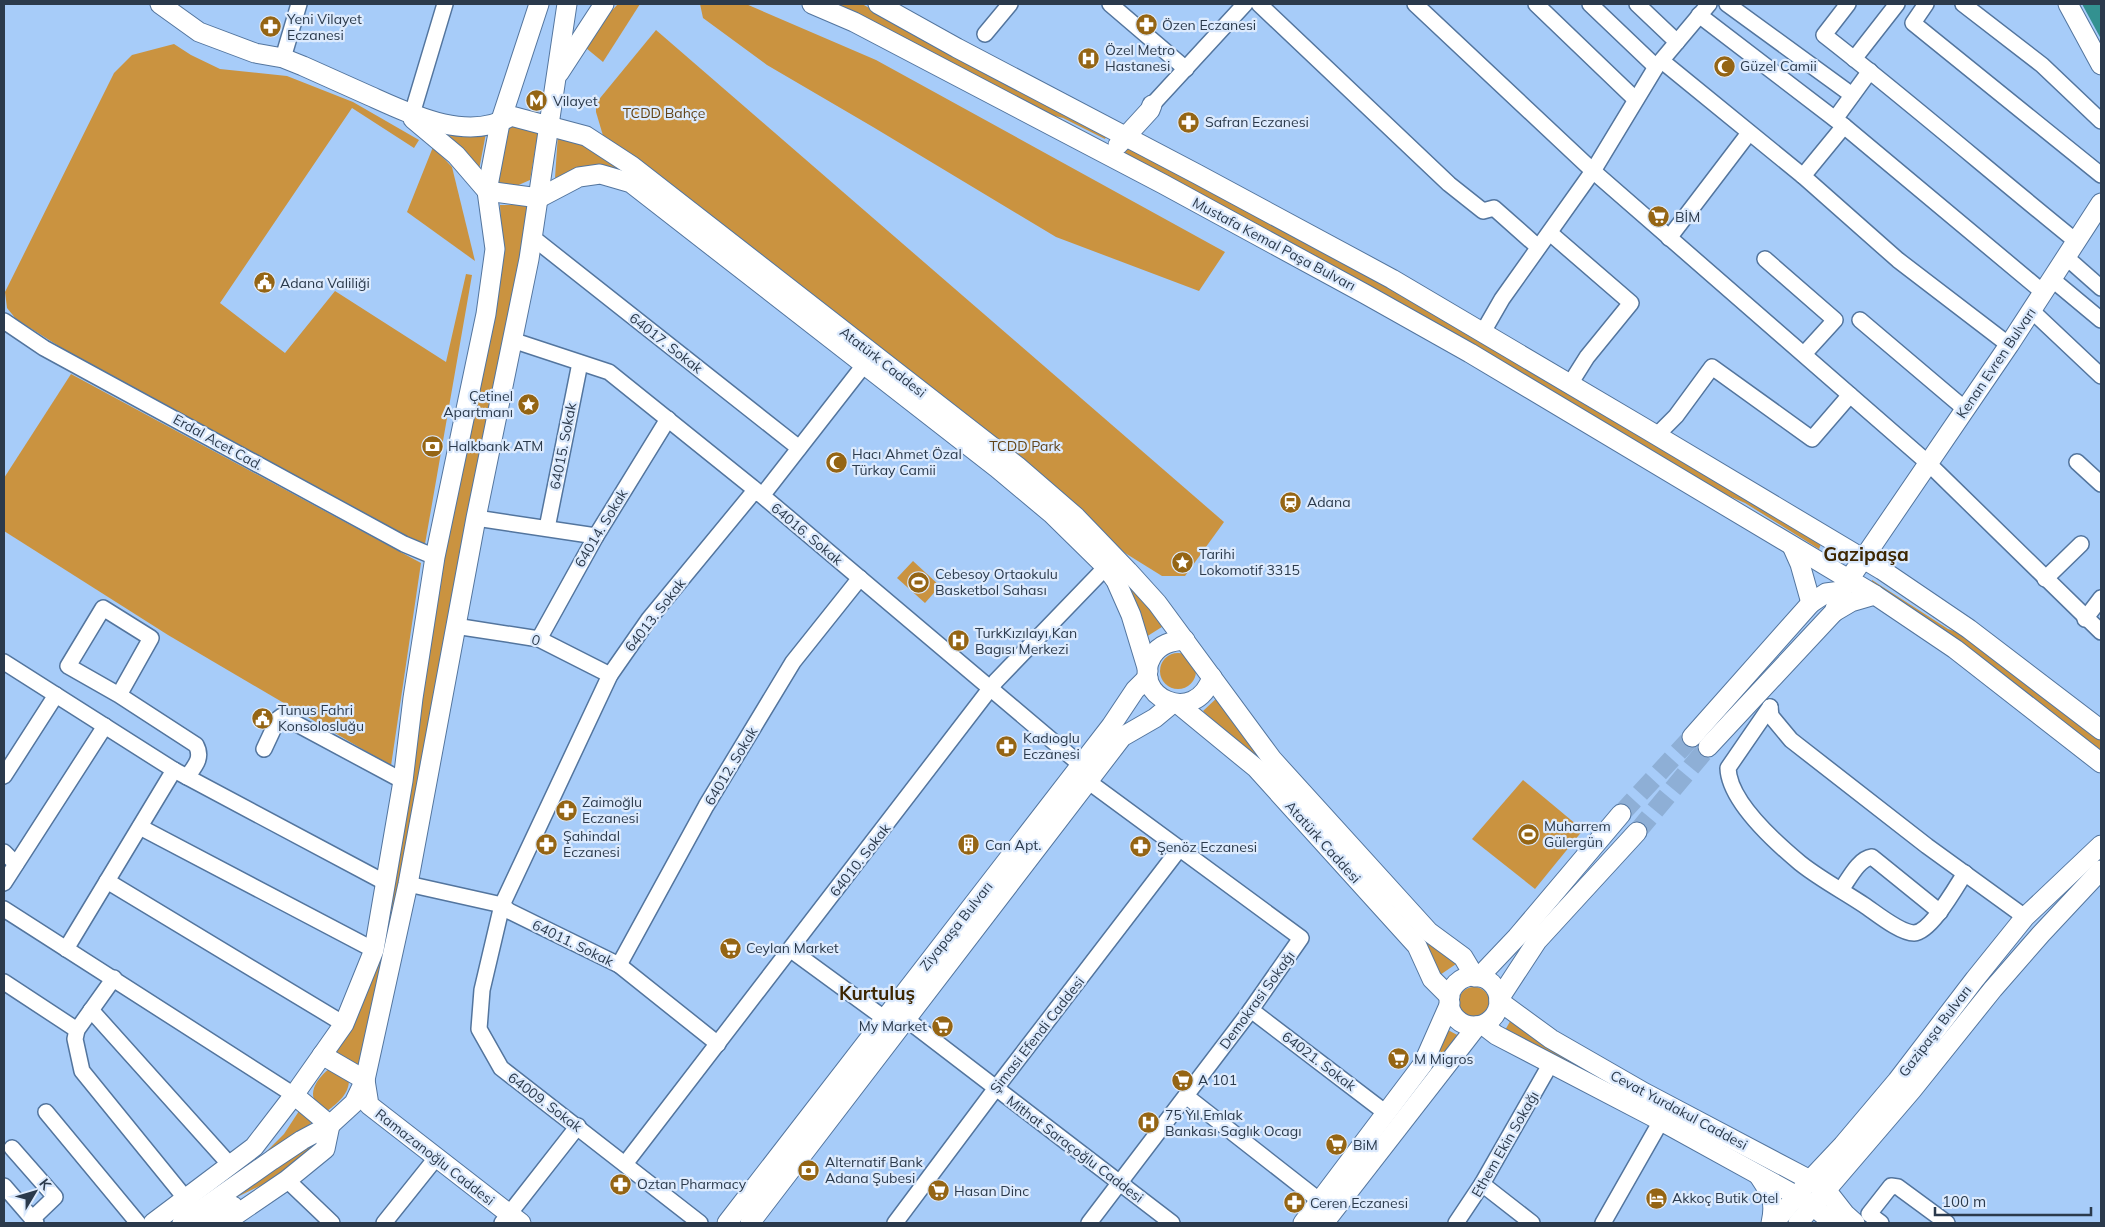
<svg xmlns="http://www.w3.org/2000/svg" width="2105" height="1227" font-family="Mulish,sans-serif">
	<rect width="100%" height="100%" fill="#a7ccf9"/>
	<g fill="#ca9340">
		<path d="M618,4H640L603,62L586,48L601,22Z"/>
		<path d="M700,4H746L876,60L1225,252L1199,291L1056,237L873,127L767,65L703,18Z"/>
		<path d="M832,4H862L1107,135L1105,139L1063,118L1040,112Z"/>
		<path d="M656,30L1224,522L1185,576H1162L1125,553L604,139L596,112V103Z"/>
		<path d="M174,44L191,55L220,69L287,76L353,102L419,140L414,148L352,108L220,303L285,353L335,291L446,362L466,274L472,275L425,544L405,536L68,352L16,319L7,308L5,292L114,73L132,55Z"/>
		<path d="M511,122L537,127L538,133L530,180L514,187L498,182L501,153Z"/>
		<path d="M444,131L486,133L479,170L442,134Z"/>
		<path d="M558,134L593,147L1054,504L1165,625L1146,637L1122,579L675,211L585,168L555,178Z"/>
		<path d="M1128,146L1380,282L1822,542L1819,549L1745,503L1704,485L1124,155Z"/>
		<path d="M433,147L452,167L475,261L407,212Z"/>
		<path d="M500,205H529L523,253L481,444L457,571L414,822L361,1066L336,1053L360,1010L379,963L405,821L442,568L502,251Z"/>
		<path d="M71,374L421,563L391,766L168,635L4,531V478Z"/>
		<path d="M913,561L940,586L925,603L897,578Z"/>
		<path d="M1872,580L1948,629L1965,635L2101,740V753L1871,583Z"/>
		<circle cx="1178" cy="671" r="18"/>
		<path d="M1219,696L1425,938L1456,964L1437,977L1259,762L1203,711Z"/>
		<path d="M1523,780L1583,830L1535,889L1472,839Z"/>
		<circle cx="1474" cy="1003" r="16"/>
		<path d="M1512,1018L1794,1180L1792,1185L1504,1032Z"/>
		<path d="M1448,1030L1461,1037L1316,1223H1311Z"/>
		<path d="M329,1069L349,1080C349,1094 338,1103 327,1111C303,1100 314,1081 329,1069Z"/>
		<path d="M299,1111L314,1121L173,1223H168L265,1153L284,1134Z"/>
		<path d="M323,1138L325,1139L270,1181L231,1200L230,1198Z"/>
	</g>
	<path fill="#339190" d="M2082,4H2101V39Z"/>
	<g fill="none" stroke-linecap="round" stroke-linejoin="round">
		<g stroke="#8eafd6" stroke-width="19" stroke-dasharray="19 9" stroke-linecap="butt">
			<path d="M1621,814L1692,737"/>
			<path d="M1637,832L1708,747"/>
		</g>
		<defs>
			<g id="minor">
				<path d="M1110,4L1186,69"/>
				<path d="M1259,4L1449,184L1483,211L1494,208L1538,247"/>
				<path d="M1415,4L1593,171L1928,463L2101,632"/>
				<path d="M1536,4L1635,99"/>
				<path d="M1590,4L1656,67"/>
				<path d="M1637,4L1677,42"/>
				<path d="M1727,4L1852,95"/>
				<path d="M1848,4L1824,35C1910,102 1993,174 2077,242"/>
				<path d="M1926,4L1913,23L2101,175"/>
				<path d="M1963,4L2042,65L2101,121"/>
				<path d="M1699,15L1844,126L2044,293"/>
				<path d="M985,34L1010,4"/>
				<path d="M283,58L299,4"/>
				<path d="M1854,59L1897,4"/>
				<path d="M1662,61L1803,176L1898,260L2009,345"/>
				<path d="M1152,105L1245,4"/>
				<path d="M412,114L445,4"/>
				<path d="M1835,119L1870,71"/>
				<path d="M1803,176L1844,126"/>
				<path d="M1550,233L1631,303L1587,357L1570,384"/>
				<path d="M532,237L799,448"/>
				<path d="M1669,238L1749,133"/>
				<path d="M2067,258L2101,288"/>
				<path d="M1765,259L1835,320L1804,354"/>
				<path d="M2053,280L2101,320"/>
				<path d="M2032,311L2101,376"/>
				<path d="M1860,320L1965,409"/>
				<path d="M4,321L44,348L404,544L435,557"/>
				<path d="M1483,332L1502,299L1593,171L1656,67L1709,4"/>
				<path d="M512,340L609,372L752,487L1081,765"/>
				<path d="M1657,435L1676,416L1712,367L1812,439L1850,395"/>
				<path d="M2077,462L2101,484"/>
				<path d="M476,518L596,536"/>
				<path d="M547,528L580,363"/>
				<path d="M2045,579L2081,544"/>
				<path d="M2085,619L2101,598"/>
				<path d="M455,626L539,639L610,675"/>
				<path d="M539,639L596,536L668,419"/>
				<path d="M4,662L174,770L386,883"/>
				<path d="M119,695L151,638L103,608L68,666L119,695L196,745C203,758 195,766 187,777"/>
				<path d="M1770,707L1728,768C1729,801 1776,843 1800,863C1820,879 1843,891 1864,905C1876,913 1900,933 1914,933C1931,932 1956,887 1965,873"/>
				<path d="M1770,707L1771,716L1791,740L1927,846L2025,917"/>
				<path d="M264,749L278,719L282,716L403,781"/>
				<path d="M4,776L56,695"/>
				<path d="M140,827L374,950"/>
				<path d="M4,852L16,864"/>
				<path d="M107,881L344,1024"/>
				<path d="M4,883L105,726"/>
				<path d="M408,884L502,905L509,911L619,965L718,1044"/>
				<path d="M1841,890C1849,879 1858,859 1872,857L1940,912"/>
				<path d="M4,909L294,1095"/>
				<path d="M66,949L174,770"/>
				<path d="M791,950L884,1018"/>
				<path d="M619,965L706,806L793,662L860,578"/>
				<path d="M114,978L77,1030L75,1039L82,1071L186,1199"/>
				<path d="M4,982L77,1030"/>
				<path d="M91,1010L231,1166"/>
				<path d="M1251,1010L1386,1113"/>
				<path d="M906,1019L1172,1223"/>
				<path d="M1186,1096L1320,1201"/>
				<path d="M46,1112L138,1223"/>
				<path d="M12,1148L55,1197L32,1219"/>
				<path d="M625,1164L996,681L1106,567"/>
				<path d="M287,1180L332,1223"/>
				<path d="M1482,1184L1532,1223"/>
				<path d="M4,1186L36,1223"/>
				<path d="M384,1223L436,1158"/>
				<path d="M502,1223L578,1126"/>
				<path d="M700,1223L501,1068L479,1029L482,990L502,905L610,675L649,619L752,494L765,492L864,365"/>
				<path d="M895,1223L996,1088L1180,848"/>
				<path d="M1089,1223L1248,1014L1301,938L1089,782"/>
				<path d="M1456,1223L1482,1184L1551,1063"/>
				<path d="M1603,1223L1661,1121"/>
				<path d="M1881,1223L1869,1214L1891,1186L1898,1187L1947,1223"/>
			</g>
			<g id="major">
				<path d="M160,4L199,32L255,53L283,58L303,66C325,76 348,86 370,96C410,114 469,143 511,116L586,136L632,166L1017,466L1076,517L1128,571L1157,603L1272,759L1429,932L1463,957L1475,977"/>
				<path d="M812,4L854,22L1163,184L1365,294L1470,353L1875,595L1955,649L2101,763"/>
				<path d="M878,4L957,48L1197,174L1392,279L1646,429L1882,570L1969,629L2101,730"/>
				<path d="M2068,4L2101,65"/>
				<path d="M559,73L604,4"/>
				<path d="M413,119L456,155L487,191L539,198"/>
				<path d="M1118,145L1150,110L1152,105"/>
				<path d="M539,198L579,177L600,174L631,183L997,468L1052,514L1106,567L1116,581L1131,615L1148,671"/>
				<path d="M1792,546L1800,564L1811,603"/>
				<path d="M1834,612L1851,602L1875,595"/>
				<path d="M1185,640C1171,641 1160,644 1152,656C1129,696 1195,728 1212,677"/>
				<path d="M1178,704L1256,768L1417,946L1432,979L1450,997"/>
				<path d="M1692,737L1811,603L1826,593L1841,591"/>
				<path d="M1708,747L1834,612L1841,591L1863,559L2009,345L2101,203"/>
				<circle cx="1474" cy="1001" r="25"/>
				<path d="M1479,977L1517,937L1621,814"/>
				<path d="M1499,999L1537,941L1637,832"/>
				<path d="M1499,1001L1551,1039L1645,1093L1810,1180L1827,1191L1845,1214L1855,1223"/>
				<path d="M1483,1025L1496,1035L1661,1121L1797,1196L1813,1206L1833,1223"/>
				<path d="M322,1055L365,1080"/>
				<path d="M365,1080L369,1105L521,1223"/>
				<path d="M294,1095L330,1125"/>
				<path d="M1759,1176C1771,1194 1776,1201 1771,1223"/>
				<path d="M153,1223L254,1147L294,1095L344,1024L374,950L403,781L413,698L435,557L486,314L495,249L487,191L500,123L539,4"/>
				<path d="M182,1223L272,1160L302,1140L330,1125L354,1103L365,1080L408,884L476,518L529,259L567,4"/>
				<path d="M207,1223L221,1212L233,1206"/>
				<path d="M224,1223L287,1180L325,1149L330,1125"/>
				<path d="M727,1223L1111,726L1135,690L1148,677"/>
				<path d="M750,1223L1122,737L1155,718L1173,703"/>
				<path d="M1303,1223L1423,1064L1450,1003"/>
				<path d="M1324,1223L1477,1026"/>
				<path d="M1774,1223L1810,1180L1843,1145L1897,1081L1975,979L2025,917L2101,845"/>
				<path d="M1798,1223L1912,1090L1993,989L2041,934L2101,870"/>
			</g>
		</defs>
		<use href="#minor" stroke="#53759e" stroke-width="18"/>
		<use href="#major" stroke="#53759e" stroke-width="21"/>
		<use href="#minor" stroke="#fff" stroke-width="15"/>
		<use href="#major" stroke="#fff" stroke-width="19"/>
	</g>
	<defs>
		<symbol id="pharmacy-disc" viewBox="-11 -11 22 22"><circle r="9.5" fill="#956514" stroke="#dceafd"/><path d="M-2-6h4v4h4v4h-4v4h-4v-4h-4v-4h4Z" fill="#fff"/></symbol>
		<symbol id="hospital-disc" viewBox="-11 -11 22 22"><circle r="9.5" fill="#956514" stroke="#dceafd"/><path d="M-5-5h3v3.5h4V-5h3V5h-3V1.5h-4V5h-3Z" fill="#fff"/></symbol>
		<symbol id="mosque-disc" viewBox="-11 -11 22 22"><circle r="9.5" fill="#956514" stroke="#dceafd"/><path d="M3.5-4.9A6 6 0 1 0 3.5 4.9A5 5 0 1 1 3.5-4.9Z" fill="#fff"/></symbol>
		<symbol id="metro-disc" viewBox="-11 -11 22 22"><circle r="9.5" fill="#956514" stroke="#dceafd"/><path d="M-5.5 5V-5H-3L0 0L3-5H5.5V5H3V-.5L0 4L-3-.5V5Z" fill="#fff"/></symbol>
		<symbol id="supermarket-disc" viewBox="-11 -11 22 22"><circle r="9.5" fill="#956514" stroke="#dceafd"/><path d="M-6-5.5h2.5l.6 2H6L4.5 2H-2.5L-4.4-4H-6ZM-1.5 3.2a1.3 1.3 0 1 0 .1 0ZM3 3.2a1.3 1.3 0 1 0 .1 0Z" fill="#fff"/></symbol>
		<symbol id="civic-disc" viewBox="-11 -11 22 22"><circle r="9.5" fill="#956514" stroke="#dceafd"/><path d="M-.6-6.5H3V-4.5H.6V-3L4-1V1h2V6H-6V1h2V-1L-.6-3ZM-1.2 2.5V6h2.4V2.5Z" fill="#fff"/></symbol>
		<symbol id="sight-disc" viewBox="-11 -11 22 22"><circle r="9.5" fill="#956514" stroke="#dceafd"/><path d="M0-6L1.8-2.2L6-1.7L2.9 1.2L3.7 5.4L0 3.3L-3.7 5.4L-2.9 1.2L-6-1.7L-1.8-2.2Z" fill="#fff"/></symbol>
		<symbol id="bank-disc" viewBox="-11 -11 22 22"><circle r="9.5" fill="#956514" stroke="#dceafd"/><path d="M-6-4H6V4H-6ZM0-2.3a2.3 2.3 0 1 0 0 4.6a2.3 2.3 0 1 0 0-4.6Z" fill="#fff"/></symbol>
		<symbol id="station-disc" viewBox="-11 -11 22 22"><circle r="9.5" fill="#956514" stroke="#dceafd"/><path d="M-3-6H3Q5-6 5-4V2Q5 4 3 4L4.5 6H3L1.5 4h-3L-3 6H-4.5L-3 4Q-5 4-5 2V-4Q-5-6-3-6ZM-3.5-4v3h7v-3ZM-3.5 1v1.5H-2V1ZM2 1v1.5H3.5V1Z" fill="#fff"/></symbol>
		<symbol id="stadium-disc" viewBox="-11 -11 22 22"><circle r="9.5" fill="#956514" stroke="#dceafd"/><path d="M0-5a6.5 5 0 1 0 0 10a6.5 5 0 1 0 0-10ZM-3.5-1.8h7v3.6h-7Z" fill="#fff"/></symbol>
		<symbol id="building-disc" viewBox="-11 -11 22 22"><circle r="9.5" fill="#956514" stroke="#dceafd"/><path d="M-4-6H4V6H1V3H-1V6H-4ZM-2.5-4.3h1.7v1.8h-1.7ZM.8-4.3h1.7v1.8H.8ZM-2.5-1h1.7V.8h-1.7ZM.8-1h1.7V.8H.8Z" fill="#fff"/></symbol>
		<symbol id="hotel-disc" viewBox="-11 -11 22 22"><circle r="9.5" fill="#956514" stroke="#dceafd"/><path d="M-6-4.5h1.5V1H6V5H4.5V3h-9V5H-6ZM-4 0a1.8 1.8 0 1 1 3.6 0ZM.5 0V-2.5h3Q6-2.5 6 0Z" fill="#fff"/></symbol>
	</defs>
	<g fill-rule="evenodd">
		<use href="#pharmacy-disc" x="1134" y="12" width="25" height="25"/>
		<use href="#pharmacy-disc" x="258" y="14" width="25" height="25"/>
		<use href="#hospital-disc" x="1076" y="46" width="25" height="25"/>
		<use href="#mosque-disc" x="1712" y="54" width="25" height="25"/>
		<use href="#metro-disc" x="524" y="88" width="25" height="25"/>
		<use href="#pharmacy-disc" x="1176" y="110" width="25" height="25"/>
		<use href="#supermarket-disc" x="1646" y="204" width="25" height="25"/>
		<use href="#civic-disc" x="252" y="270" width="25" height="25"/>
		<use href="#sight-disc" x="516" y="392" width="25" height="25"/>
		<use href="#bank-disc" x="420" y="434" width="25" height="25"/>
		<use href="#mosque-disc" x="824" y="450" width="25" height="25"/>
		<use href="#station-disc" x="1278" y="490" width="25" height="25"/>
		<use href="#sight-disc" x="1170" y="550" width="25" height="25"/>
		<use href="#stadium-disc" x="906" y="570" width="25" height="25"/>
		<use href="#hospital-disc" x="946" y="628" width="25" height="25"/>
		<use href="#civic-disc" x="250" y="706" width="25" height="25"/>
		<use href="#pharmacy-disc" x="994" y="734" width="25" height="25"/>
		<use href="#pharmacy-disc" x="554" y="798" width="25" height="25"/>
		<use href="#stadium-disc" x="1516" y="822" width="25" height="25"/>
		<use href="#pharmacy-disc" x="534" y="832" width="25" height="25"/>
		<use href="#building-disc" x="956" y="832" width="25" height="25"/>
		<use href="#pharmacy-disc" x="1128" y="834" width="25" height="25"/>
		<use href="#supermarket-disc" x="718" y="936" width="25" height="25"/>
		<use href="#supermarket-disc" x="930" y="1014" width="25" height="25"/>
		<use href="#supermarket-disc" x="1386" y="1046" width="25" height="25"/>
		<use href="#supermarket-disc" x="1170" y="1068" width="25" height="25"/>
		<use href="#hospital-disc" x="1136" y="1110" width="25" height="25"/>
		<use href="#supermarket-disc" x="1324" y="1132" width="25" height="25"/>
		<use href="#bank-disc" x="796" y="1158" width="25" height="25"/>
		<use href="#pharmacy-disc" x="608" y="1172" width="25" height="25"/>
		<use href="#supermarket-disc" x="926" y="1178" width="25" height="25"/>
		<use href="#hotel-disc" x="1644" y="1186" width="25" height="25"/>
		<use href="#pharmacy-disc" x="1282" y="1190" width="25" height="25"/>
	</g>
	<g text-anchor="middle" stroke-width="4.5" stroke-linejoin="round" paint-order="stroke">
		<g font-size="14" fill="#2b3a4c" stroke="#dceafd" text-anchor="start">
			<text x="287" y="24">Yeni Vilayet<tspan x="287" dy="16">Eczanesi</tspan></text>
			<text x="1162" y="30">Özen Eczanesi</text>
			<text x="1105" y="55">Özel Metro<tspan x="1105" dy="16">Hastanesi</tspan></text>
			<text x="1740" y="71">Güzel Camii</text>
			<text x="553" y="106">Vilayet</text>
			<text x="1205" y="127">Safran Eczanesi</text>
			<text x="1675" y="222">BİM</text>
			<text x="280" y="288">Adana Valiliği</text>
			<text x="513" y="401" text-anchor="end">Çetinel<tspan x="513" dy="16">Apartmanı</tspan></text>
			<text x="448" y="451">Halkbank ATM</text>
			<text x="852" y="459">Hacı Ahmet Özal<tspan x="852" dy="16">Türkay Camii</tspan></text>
			<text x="1307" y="507">Adana</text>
			<text x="1199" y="559">Tarihi<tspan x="1199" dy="16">Lokomotif 3315</tspan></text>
			<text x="935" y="579">Cebesoy Ortaokulu<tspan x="935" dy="16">Basketbol Sahası</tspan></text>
			<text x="975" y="638">TurkKızılayı Kan<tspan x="975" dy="16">Bagısı Merkezi</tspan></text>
			<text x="278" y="715">Tunus Fahri<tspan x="278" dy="16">Konsolosluğu</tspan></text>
			<text x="1023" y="743">Kadıoglu<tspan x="1023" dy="16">Eczanesi</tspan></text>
			<text x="582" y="807">Zaimoğlu<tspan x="582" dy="16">Eczanesi</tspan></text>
			<text x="1544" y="831">Muharrem<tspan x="1544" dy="16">Gülergün</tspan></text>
			<text x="563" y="841">Şahindal<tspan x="563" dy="16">Eczanesi</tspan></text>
			<text x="985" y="850">Can Apt.</text>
			<text x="1157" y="852">Şenöz Eczanesi</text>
			<text x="746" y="953">Ceylan Market</text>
			<text x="927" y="1031" text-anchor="end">My Market</text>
			<text x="1414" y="1064">M Migros</text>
			<text x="1198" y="1085">A 101</text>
			<text x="1165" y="1120">75 Yıl Emlak<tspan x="1165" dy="16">Bankası Saglık Ocagı</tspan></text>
			<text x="1353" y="1150">BiM</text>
			<text x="825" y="1167">Alternatif Bank<tspan x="825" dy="16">Adana Şubesi</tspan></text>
			<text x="637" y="1189">Oztan Pharmacy</text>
			<text x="954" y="1196">Hasan Dinc</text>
			<text x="1672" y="1203">Akkoç Butik Otel</text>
			<text x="1310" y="1208">Ceren Eczanesi</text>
		</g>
		<g font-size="14" fill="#61441a" stroke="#dceafd">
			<text x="664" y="118">TCDD Bahçe</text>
			<text x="1025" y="451">TCDD Park</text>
		</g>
		<g font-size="14" fill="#2b3a4c" stroke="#dceafd">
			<text transform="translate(1274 244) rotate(28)" y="5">Mustafa Kemal Paşa Bulvarı</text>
			<text transform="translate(666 343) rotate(38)" y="5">64017. Sokak</text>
			<text transform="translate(883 362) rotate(38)" y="5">Atatürk Caddesi</text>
			<text transform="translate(1996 363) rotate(-56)" y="5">Kenan Evren Bulvarı</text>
			<text transform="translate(218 442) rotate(29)" y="5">Erdal Acet Cad.</text>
			<text transform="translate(563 446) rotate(-79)" y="5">64015. Sokak</text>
			<text transform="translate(601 528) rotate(-59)" y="5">64014. Sokak</text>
			<text transform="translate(807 534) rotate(40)" y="5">64016. Sokak</text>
			<text transform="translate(655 615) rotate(-52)" y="5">64013. Sokak</text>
			<text transform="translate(536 640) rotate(17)" y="5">0</text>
			<text transform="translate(731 766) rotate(-59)" y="5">64012. Sokak</text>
			<text transform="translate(1323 842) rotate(48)" y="5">Atatürk Caddesi</text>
			<text transform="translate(860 860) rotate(-52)" y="5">64010. Sokak</text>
			<text transform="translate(956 926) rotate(-52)" y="5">Ziyapaşa Bulvarı</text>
			<text transform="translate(573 943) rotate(26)" y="5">64011. Sokak</text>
			<text transform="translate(1257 1000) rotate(-54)" y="5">Demokrasi Sokağı</text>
			<text transform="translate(1935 1031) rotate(-53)" y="5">Gazipaşa Bulvarı</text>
			<text transform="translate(1037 1035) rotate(-52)" y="5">Şimasi Efendi Caddesi</text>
			<text transform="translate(1319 1061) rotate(37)" y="5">64021. Sokak</text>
			<text transform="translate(545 1102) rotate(37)" y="5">64009. Sokak</text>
			<text transform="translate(1679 1110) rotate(28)" y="5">Cevat Yurdakul Caddesi</text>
			<text transform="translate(1505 1144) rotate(-60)" y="5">Ethem Ekin Sokağı</text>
			<text transform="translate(1075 1149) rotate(37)" y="5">Mithat Saraçoğlu Caddesi</text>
			<text transform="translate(435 1157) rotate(38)" y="5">Ramazanoğlu Caddesi</text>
		</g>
		<g font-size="19" font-weight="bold" fill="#3d2601" stroke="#dceafd">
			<text x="1866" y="561">Gazipaşa</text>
			<text x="877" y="1000">Kurtuluş</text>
		</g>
	</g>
	<rect width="2105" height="1227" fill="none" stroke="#2b3a4c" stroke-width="10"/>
	<g transform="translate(35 1192) rotate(52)" stroke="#dceafd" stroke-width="4" paint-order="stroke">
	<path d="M0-4L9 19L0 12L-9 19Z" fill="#2b3a4c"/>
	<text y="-8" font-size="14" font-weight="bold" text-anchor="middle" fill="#2b3a4c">K</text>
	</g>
	<path d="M1935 1207v8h156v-8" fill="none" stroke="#2b3a4c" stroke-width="2.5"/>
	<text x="1942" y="1207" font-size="15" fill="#2b3a4c" stroke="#dceafd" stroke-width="4" paint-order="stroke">100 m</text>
</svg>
